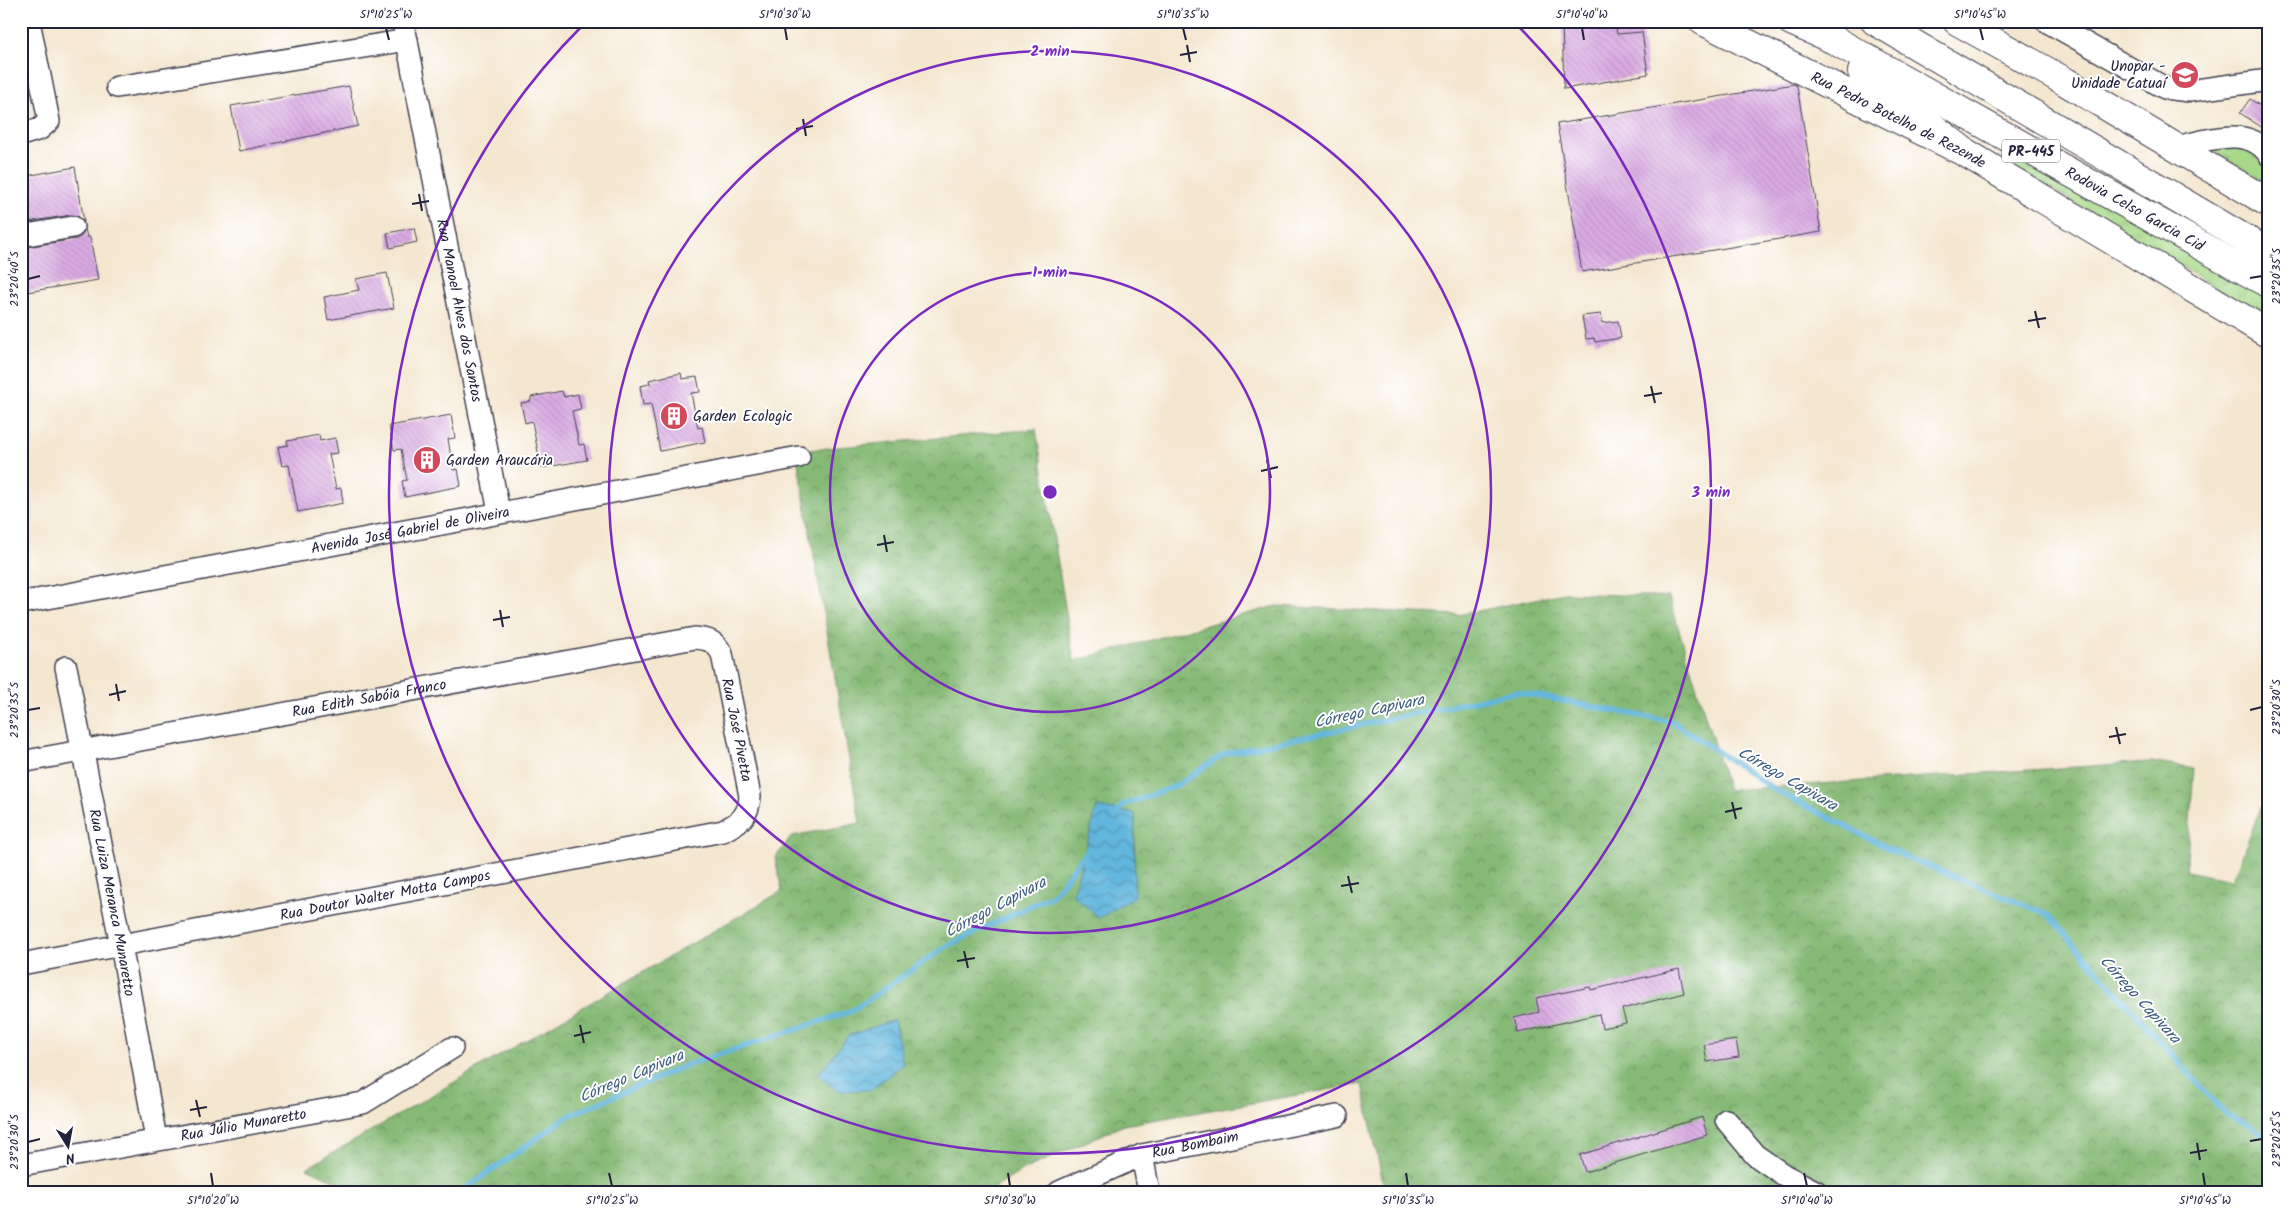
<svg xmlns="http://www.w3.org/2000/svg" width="2290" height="1213" font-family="Kalam,sans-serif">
	<defs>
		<pattern id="grass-tufts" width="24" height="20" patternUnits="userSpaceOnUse" patternTransform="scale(1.25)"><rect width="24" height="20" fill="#a7d989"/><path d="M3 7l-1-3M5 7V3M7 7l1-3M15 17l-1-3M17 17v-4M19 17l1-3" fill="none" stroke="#8fba77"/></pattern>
		<pattern id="forest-crowns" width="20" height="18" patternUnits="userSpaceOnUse" patternTransform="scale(1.25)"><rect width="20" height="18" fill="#85b975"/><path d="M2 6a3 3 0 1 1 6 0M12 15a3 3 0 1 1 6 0" fill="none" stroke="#6c9661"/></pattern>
		<pattern id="water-waves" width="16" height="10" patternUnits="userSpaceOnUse" patternTransform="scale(1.25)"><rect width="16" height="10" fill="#61b6dd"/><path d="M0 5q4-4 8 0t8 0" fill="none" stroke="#5094b4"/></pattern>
		<pattern id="building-back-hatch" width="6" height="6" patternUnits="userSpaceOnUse" patternTransform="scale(1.25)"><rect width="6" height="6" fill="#d9aae2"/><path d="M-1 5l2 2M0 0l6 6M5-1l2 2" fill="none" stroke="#ba92c3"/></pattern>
	</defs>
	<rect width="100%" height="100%" fill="#fff"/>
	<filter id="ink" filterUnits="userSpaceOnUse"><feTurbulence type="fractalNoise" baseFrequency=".02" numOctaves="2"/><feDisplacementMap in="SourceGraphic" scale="10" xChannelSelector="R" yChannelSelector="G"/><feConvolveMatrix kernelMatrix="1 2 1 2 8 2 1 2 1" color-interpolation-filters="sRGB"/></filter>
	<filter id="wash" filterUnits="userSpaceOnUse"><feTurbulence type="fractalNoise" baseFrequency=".0096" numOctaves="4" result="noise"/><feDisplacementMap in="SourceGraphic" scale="20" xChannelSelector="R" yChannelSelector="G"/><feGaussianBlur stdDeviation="1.12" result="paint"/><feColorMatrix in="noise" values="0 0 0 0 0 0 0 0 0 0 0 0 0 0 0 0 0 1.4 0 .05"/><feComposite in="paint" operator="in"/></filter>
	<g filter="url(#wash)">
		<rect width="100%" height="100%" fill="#f4e7d0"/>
		<g fill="url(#grass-tufts)" stroke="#647e62">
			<path d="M2218,147C2226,147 2236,145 2243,147C2260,151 2269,169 2269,184L2213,150Z"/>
			<path d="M2018,148L2269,300V319L2008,163Z"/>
		</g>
		<path fill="url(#forest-crowns)" stroke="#546e58" d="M1036,429L1074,661L1276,606L1458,615L1565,593L1669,597L1728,790L2150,762L2194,769L2186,871L2232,880L2261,807L2269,810V1192H1385L1362,1084L1124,1125L1023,1170L989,1192H341L337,1182L307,1168L782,891L775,858L792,836L860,823L796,451Z"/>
		<g fill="url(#water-waves)" stroke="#426c8c">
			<path d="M1097,807L1135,814L1134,897L1099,918L1073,895Z"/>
			<path d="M894,1020L903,1064L871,1090L838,1091L818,1075L848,1036Z"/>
		</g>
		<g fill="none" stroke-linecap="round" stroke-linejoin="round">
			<g stroke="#61b6dd" stroke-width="5.5">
				<path d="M1114,817L1123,805L1176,786L1224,754L1516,692L1673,722L1775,790L1901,855L2047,914L2224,1113L2269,1136"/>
				<path d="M461,1192L568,1116L687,1065L852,1011L947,946L1053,895L1088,850"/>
			</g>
		</g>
		<g id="blocks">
			<g fill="url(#building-back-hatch)">
				<path d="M1562,21H1615L1617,34L1642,32L1648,74L1564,89Z"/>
				<path d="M1794,84L1797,86L1821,232L1582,272L1557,124Z"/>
				<path d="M349,86L358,126L239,151L231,106Z"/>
				<path d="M2250,99L2269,112V132L2240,113Z"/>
				<path d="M75,167L84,222L78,216L71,215L21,223V177Z"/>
				<path d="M414,228L417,242L390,248L387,233Z"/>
				<path d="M85,229L87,237H90L98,280L21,293V248L76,239L81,236Z"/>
				<path d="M387,273L394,308L328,320L324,297L359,290L356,279Z"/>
				<path d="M1601,314L1602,323L1618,321L1621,338L1595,342L1594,338L1586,339L1582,316Z"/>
				<path d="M681,373L682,379L697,377L700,392L691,393L698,428L702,427L705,442L660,451L651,404L643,405L640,386L650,384L649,380Z"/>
				<path d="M562,391L564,397L578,394L581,409L572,411L579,445L584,444L587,460L541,468L532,421L525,423L521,403L531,401V397Z"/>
				<path d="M451,415L455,438L448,439L453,470L458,469L461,486L405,497L402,481L407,480L401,449L394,450L389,426Z"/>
				<path d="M319,435L320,441L335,438L338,453L329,454L336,489L341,488L343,503L298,512L289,465L282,466L278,447L288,445L287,441Z"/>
				<path d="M1679,969L1684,993L1622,1009L1626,1023L1602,1028L1599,1014L1518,1033L1514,1018L1539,1012L1536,998L1590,987L1591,990Z"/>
				<path d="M1736,1040L1739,1057L1707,1062L1704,1045Z"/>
				<path d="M1702,1117L1707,1135L1585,1172L1580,1155Z"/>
			</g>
		</g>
	</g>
	<g filter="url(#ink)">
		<use href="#blocks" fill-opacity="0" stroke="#424051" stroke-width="1"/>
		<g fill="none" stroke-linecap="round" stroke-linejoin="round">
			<defs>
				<g id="minor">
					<path id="s1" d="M403,21L499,512"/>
					<path d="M2046,21L2165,88L2189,91L2269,80"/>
					<path d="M117,87L407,40"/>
					<path d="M21,135L40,129L49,121L29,21"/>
					<path d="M2176,147C2205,141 2249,124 2269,155"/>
					<path d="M21,236L73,227"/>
					<path id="s2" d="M21,603L799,457"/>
					<path id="s3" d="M66,667L121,945L156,1139"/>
					<path id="s4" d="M21,762L695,638C709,639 715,641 722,654L750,796C749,816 740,822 723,831L21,964"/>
					<path d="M1726,1120L1755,1155L1784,1175L1817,1192"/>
					<path d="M1142,1155L1149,1192"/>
					<path id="s5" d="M21,1165L363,1103L452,1048"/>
					<path id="s6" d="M1059,1192L1142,1155L1337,1116"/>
				</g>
				<g id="major">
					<path id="s7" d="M1703,21L1966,153L2269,334"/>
					<path d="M1957,21L2066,82L2269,203"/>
				</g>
				<g id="highway">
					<path id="s8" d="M1791,21L1834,40L2269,284"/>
					<path d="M1875,21L2269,253"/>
					<path d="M1862,72L1966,153"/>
				</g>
			</defs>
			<use href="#minor" stroke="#424051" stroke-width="24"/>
			<use href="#major" stroke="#424051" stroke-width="30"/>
			<use href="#highway" stroke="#424051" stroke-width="30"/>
			<use href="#minor" stroke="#fff" stroke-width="21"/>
			<use href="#major" stroke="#fff" stroke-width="28"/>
			<use href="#highway" stroke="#fff" stroke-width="28"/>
		</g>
	</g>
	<path fill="none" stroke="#22223b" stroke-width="2" d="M386,28L389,40M785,28L787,40M1183,28L1186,40M1582,28L1584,40M1980,28L1983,40M1187,45L1190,62M1180,55L1197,52M803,119L806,136M796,129L813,126M419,194L422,211M412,204L429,201M2250,278L2262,276M28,279L40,276M2035,311L2039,328M2028,321L2046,318M1651,386L1655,403M1644,396L1662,393M1267,460L1271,478M1261,471L1278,467M884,535L887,552M877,545L894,542M500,610L503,627M493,620L510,617M116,684L119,701M109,695L126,691M28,710L40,708M2250,710L2262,707M2116,727L2120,744M2109,737L2126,734M1732,802L1736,819M1725,812L1742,808M1348,876L1352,893M1341,886L1359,883M964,951L968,968M957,961L975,958M580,1025L584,1043M574,1036L591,1032M196,1100L200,1117M190,1110L207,1107M2250,1141L2262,1139M28,1142L40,1139M2197,1143L2200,1160M2190,1153L2207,1150M211,1173L213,1186M609,1173L612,1186M1008,1173L1010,1186M1406,1173L1408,1186M1804,1173L1807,1186M2203,1173L2205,1186"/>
	<g fill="none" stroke="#7b2cbf" stroke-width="2.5">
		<circle cx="1050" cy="492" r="220"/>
		<circle cx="1050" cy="492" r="441"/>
		<path d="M1517 25A661 661 0 1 1 583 25"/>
	</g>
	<defs>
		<symbol id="university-disc" viewBox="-11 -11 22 22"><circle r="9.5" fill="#d1495b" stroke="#fff"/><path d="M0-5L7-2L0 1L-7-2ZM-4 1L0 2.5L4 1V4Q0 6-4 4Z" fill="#fff"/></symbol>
		<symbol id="building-disc" viewBox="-11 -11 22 22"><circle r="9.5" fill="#d1495b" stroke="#fff"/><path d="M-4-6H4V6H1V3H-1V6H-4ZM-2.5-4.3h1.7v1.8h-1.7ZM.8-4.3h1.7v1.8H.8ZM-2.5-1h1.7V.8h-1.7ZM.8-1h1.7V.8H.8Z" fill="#fff"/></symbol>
	</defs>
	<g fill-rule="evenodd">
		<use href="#university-disc" x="2169" y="59" width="32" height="32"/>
		<use href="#building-disc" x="658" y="400" width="32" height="32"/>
		<use href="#building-disc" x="411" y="444" width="32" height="32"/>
	</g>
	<g text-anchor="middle" stroke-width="4" stroke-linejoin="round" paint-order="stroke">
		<rect fill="#fff" stroke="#646476" stroke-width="1" x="2002" y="139.5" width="58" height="23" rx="4"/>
		<g font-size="14" font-weight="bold" fill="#22223b">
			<text x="2031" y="156">PR-445</text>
		</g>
		<g font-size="15" fill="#22223b" stroke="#fff" text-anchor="start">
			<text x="2166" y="71" text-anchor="end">Unopar -<tspan x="2166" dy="17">Unidade Catuaí</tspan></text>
			<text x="693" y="421">Garden Ecologic</text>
			<text x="446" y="465">Garden Araucária</text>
		</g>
		<g font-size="15" fill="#22223b" stroke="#fff">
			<text dy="5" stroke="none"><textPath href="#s7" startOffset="219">Rua Pedro Botelho de Rezende</textPath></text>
			<text dy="5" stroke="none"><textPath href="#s8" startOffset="392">Rodovia Celso Garcia Cid</textPath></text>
			<text dy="5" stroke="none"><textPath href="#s1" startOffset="295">Rua Manoel Alves dos Santos</textPath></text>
			<text dy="5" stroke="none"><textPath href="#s2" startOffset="396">Avenida José Gabriel de Oliveira</textPath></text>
			<text dy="5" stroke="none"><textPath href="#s4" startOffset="354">Rua Edith Sabóia Franco</textPath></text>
			<text dy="5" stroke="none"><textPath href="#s4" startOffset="796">Rua José Pivetta</textPath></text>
			<text transform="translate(385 895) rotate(-11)" y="5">Rua Doutor Walter Motta Campos</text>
			<text dy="5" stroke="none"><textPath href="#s3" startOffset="240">Rua Luiza Meranca Munaretto</textPath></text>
			<text dy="5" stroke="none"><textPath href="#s5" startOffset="226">Rua Júlio Munaretto</textPath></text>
			<text dy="5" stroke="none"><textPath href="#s6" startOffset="145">Rua Bombaim</textPath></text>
		</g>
		<g font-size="16" font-style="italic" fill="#3b5d7c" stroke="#fff">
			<text transform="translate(1369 710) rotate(-12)" y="6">Córrego Capivara</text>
			<text transform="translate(1788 778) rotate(30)" y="6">Córrego Capivara</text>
			<text transform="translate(995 906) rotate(-28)" y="6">Córrego Capivara</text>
			<text transform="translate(2141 999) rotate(48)" y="6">Córrego Capivara</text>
			<text transform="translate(631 1075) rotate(-23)" y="6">Córrego Capivara</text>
		</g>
	</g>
	<circle cx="1050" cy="492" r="8" fill="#7b2cbf" stroke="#fff" stroke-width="2.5"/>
	<g font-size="15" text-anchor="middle" font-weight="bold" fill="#7b2cbf" stroke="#fff" stroke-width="4" stroke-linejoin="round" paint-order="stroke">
		<text x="1050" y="56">2 min</text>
		<text x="1050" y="277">1 min</text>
		<text x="1711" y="497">3 min</text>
	</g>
	<rect width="2290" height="1213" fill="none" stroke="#fff" stroke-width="55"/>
	<g transform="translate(68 1146) rotate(169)" stroke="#ffffff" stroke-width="4" paint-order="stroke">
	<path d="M0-4L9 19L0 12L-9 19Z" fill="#22223b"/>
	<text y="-8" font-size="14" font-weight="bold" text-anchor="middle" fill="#22223b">N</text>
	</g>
	<rect x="28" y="28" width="2234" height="1158" fill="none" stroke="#22223b" stroke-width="2"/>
	<g font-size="12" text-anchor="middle" fill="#22223b">
		<text x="386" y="18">51°10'25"W</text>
		<text x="785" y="18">51°10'30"W</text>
		<text x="1183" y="18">51°10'35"W</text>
		<text x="1582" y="18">51°10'40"W</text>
		<text x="1980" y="18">51°10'45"W</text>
		<text transform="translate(2276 276) rotate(-90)" y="4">23°20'35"S</text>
		<text transform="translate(14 279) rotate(-90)" y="4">23°20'40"S</text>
		<text transform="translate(2276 707) rotate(-90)" y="4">23°20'30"S</text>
		<text transform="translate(14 710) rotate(-90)" y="4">23°20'35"S</text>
		<text transform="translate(2276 1139) rotate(-90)" y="4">23°20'25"S</text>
		<text transform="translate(14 1142) rotate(-90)" y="4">23°20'30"S</text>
		<text x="213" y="1204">51°10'20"W</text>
		<text x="612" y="1204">51°10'25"W</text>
		<text x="1010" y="1204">51°10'30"W</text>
		<text x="1408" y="1204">51°10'35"W</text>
		<text x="1807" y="1204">51°10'40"W</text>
		<text x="2205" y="1204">51°10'45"W</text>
	</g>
</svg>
